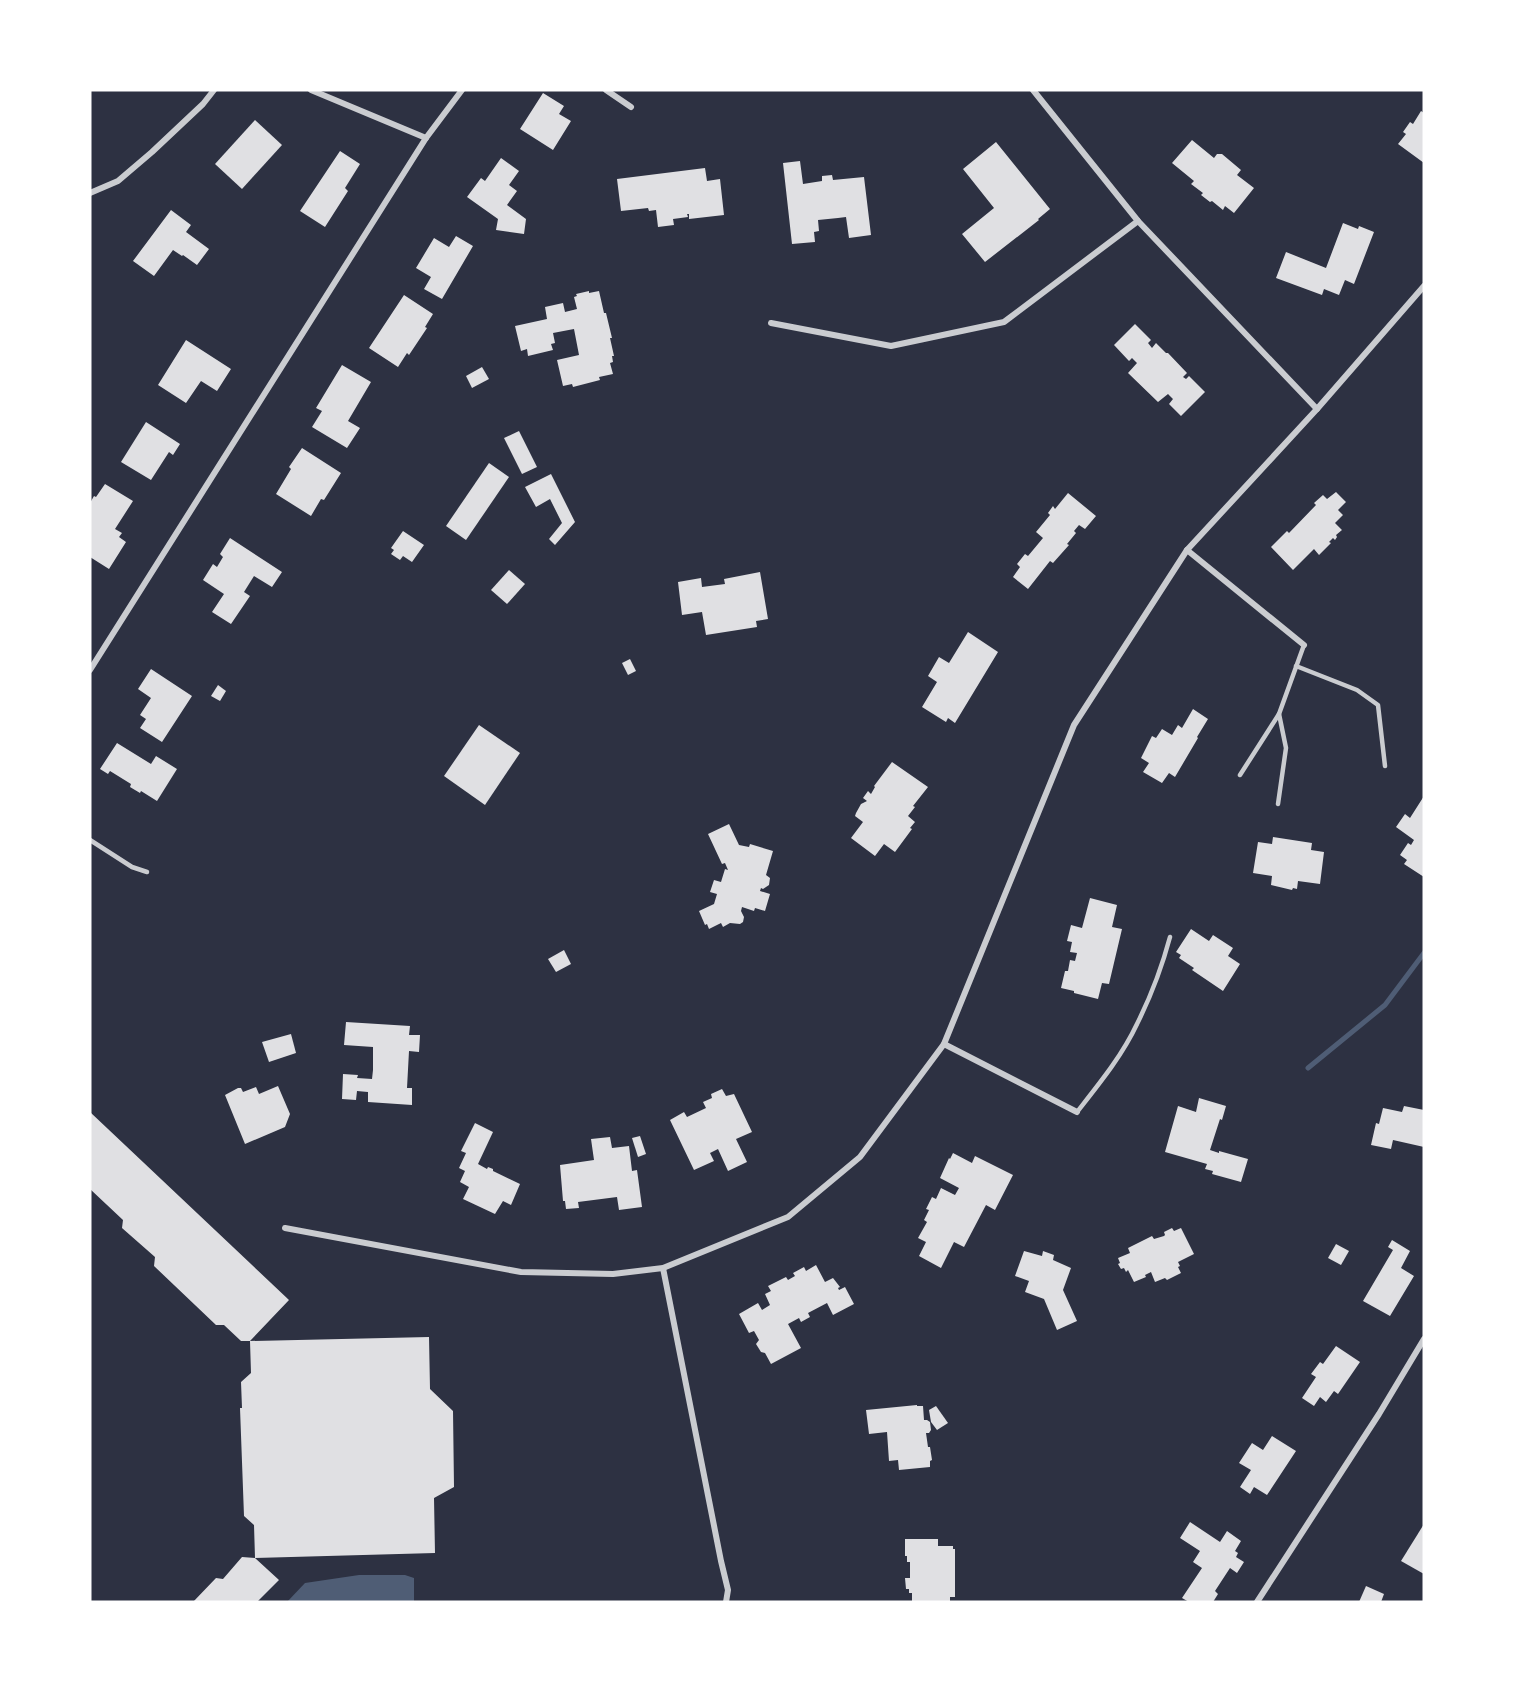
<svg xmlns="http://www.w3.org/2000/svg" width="1514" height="1692" font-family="'Fira Sans Condensed',sans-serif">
	<rect width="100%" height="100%" fill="#2d3142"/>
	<path fill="#4f5d75" d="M359,1575H405L414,1578V1602H287L305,1583Z"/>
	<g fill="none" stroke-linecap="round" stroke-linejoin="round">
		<path stroke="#4f5d75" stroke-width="5" d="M1308,1068L1385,1005L1424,953"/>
	</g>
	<g fill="#e0e0e3">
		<path d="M543,93L564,106L559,114L571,121L553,150L520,129Z"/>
		<path d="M1421,111L1424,113V163L1398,144L1406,134L1403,132L1410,122L1413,124Z"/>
		<path d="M255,120L282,145L242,189L215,164Z"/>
		<path d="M1192,140L1214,158L1217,154H1222L1241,170L1237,175L1254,188L1234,213L1225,206L1223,210L1212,201L1210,202L1201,195L1203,193L1191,184L1194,181L1172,163Z"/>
		<path d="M996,142L1050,209L1038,219L1039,220L985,262L962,234L994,208L963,169Z"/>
		<path d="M340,151L360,164L345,188L348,191L325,227L300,211Z"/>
		<path d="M501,158L519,171L509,185L517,191L507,205L526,219L524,234L496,230L498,219L467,197L481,178L485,181Z"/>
		<path d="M800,161L803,184L822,181V176L832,175L833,180L864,177L871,235L849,238L846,217L838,218L818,220L819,231L814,232L815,242L792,244L783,163Z"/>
		<path d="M705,168L707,181L720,179L724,215L689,219V214H687L688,217L673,219L674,225L658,227L656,210L649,211L648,208L621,211L617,179Z"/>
		<path d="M171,210L191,225L186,232L209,249L197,265L183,255L182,256L173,250L154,276L133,261Z"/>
		<path d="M1343,223L1358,229L1359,226L1374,232L1354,284L1345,280L1339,295L1324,289L1322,295L1276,278L1286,252L1326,268Z"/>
		<path d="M456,236L473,246L442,299L424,289L431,277L416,268L434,238L449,247Z"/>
		<path d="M589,291V293L599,291L604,313H606L612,338H610L614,356H612L613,362L610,363L613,374L599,377L600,380L573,387L572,384L563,386L557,360L579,355L574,329L553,333L555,343L551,344L553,350L528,356L527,349L521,351L515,326L547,319L545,307L563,303L565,312L577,309L574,297L577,296L576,294Z"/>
		<path d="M404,295L433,314L425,327L427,328L409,355L407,353L398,367L369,348Z"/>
		<path d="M1135,324L1151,340L1148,343L1152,348L1156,343L1166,353H1168L1187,373L1183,377L1186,379L1189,376L1205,392L1181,416L1169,404L1173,399L1168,394L1158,402L1128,373L1137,363L1132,358L1129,361L1114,345Z"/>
		<path d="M186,340L231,369L217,391L201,381L186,403L158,385Z"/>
		<path d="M342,365L371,382L348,421L360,428L347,448L312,427L322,411L316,408Z"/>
		<path d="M482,367L489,379L472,388L466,376Z"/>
		<path d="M146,422L180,444L173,455L169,452L151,480L121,462Z"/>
		<path d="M519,431L537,467L522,474L504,438Z"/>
		<path d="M302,448L341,473L324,500L321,499L311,516L276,494L291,469L289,467Z"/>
		<path d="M489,463L509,477L466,540L446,526Z"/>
		<path d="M551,474L575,522L555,545L549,539L562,523L550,499L536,507L525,487Z"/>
		<path d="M105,484L133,501L115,529L122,533L119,537L126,542L109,569L90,557V503L94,496L96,497Z"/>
		<path d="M1336,492L1346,502L1338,510L1343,515L1335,523L1342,530L1336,535L1337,537L1335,540L1333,538L1329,542L1331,543L1319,555L1314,549L1293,570L1271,547L1287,531L1289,533L1316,505L1314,503L1323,495L1327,499Z"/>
		<path d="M1068,493L1096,516L1085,529L1079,525L1074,531L1076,533L1067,544L1069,545L1053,563L1050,561L1028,589L1013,577L1020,567L1017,564L1025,554L1028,556L1043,538L1036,532L1050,515L1048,513L1053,506L1055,509Z"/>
		<path d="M403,531L424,545L412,562L403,556L400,560L391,554L394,550L391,548Z"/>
		<path d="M230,538L282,572L272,587L254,576L244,592L250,596L231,624L212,612L224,594L203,580L213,564L217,567L223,557L220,554Z"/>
		<path d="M509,570L525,584L507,604L491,590Z"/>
		<path d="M760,572L768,619L756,621L757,627L706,635L702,612L682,615L678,582L701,578L702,587L725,584L724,579Z"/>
		<path d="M968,632L998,652L955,723L948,718L946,722L922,707L937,682L928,676L939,657L949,663Z"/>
		<path d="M630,659L636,671L628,675L622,663Z"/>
		<path d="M151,669L192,696L162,742L140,728L146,719L140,715L151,698L138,689Z"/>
		<path d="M218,685L226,691L220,701L211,696Z"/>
		<path d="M1193,709L1208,719L1197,737L1198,738L1175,777L1169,773L1162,783L1143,772L1149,763L1141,758L1152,736L1156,738L1162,729L1172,735L1178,725L1182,728Z"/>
		<path d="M479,725L520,753L485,805L444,776Z"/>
		<path d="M117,743L151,764L156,756L177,769L157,801L141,791L140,793L130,787L131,784L110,771L108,774L100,769Z"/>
		<path d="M892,762L928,787L913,806L915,807L908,816L915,822L910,828L912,829L895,852L884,844L875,856L851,838L863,822L855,816L856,813L861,804L867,801L863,798L868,791L871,794L875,787L874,786Z"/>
		<path d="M1424,796V877L1404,864L1407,860L1400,855L1408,843L1411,845L1414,840L1396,827L1405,814L1410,818Z"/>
		<path d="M729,824L739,845L749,847L750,844L773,851L766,875L770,878L769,885L763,889L761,888L760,891L770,894L765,911L755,908L754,911L742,907L741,911L744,917L743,922L740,924L730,923L723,927L721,923L709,929L707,924L705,925L699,911L714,904L717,894L710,892L714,880L721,882L725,869L728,870L725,863L722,864L708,834Z"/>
		<path d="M1273,837L1312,843L1311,850L1324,852L1320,884L1298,881L1297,889L1293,888L1292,890L1271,885L1272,876L1253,873L1258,842L1272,844Z"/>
		<path d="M1090,898L1117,905L1112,927L1122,929L1109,984L1102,983L1098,999L1074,993V991L1061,988L1065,971H1068L1070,960L1075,961L1077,953L1070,952L1072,942L1067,941L1071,925L1082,928Z"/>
		<path d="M1191,929L1209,941L1213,935L1233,948L1228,956L1240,964L1223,991L1192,970L1194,968L1179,958L1181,955L1176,952Z"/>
		<path d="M564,950L571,964L556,972L548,959Z"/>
		<path d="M346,1022L410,1026L409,1035H420L419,1052L409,1051L407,1088H412V1105L368,1102V1092L357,1091L356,1100L342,1099L343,1074L358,1075L357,1078L372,1079L373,1070V1047L344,1045Z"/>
		<path d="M291,1034L296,1053L269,1062L262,1042Z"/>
		<path d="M278,1086L290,1114L285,1127L245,1144L225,1095L238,1088H241L243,1092L256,1087L259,1094Z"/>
		<path d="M722,1089L726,1096L734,1094L752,1132L736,1139L747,1162L728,1171L718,1149L710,1153L714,1161L694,1170L670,1120L684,1112L687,1117L706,1108L703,1102L712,1098L711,1094Z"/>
		<path d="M1199,1098L1226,1106L1222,1120L1220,1119L1210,1150L1219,1153V1151L1248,1159L1241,1182L1212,1174L1213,1171L1205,1169L1207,1164L1165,1152L1178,1106L1196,1112Z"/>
		<path d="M1404,1106L1424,1110V1147L1393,1140L1391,1149L1371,1145L1376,1123L1379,1124L1383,1108L1402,1112Z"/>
		<path d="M90,1112L289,1300L250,1341L429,1337L430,1389L453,1411L454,1487L434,1498L435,1553L255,1558L279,1580L257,1602H193L216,1578L223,1579L242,1557L255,1558L254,1525L244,1516L240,1408H242L241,1382L251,1373L250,1341H241L224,1325H216L154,1266L155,1257L122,1228L123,1220L90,1189Z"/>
		<path d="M475,1123L493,1132L478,1164L487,1169L488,1167L493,1169V1171L520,1184L511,1205L503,1201L495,1214L463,1199L469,1187L460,1182L465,1171L459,1168L466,1153L461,1151Z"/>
		<path d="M640,1136L646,1154L638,1157L632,1138Z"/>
		<path d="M610,1137L612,1148L629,1146L632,1171L637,1170L642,1207L619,1210L617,1197L578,1202L579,1208L566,1209L565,1201H563L560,1165L594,1160L591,1139Z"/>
		<path d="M953,1153L972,1163L975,1156L1013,1175L995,1210L986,1205L964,1247L954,1242L941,1268L919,1256L926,1242L918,1238L927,1222L924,1220L929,1210L926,1209L932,1197L936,1199L941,1188L955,1195L959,1188L940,1178L949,1158L950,1159Z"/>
		<path d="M1172,1228L1174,1231L1181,1228L1194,1254L1178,1262L1180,1266L1178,1267L1181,1273L1167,1280L1165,1278L1155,1282L1151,1272L1145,1275L1146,1277L1134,1282L1128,1270L1126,1272L1124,1268L1121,1269L1118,1264L1120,1263L1118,1258L1130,1253L1128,1248L1152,1236L1154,1239L1164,1236L1165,1235L1164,1232Z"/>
		<path d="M1392,1240L1410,1251L1401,1268L1414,1276L1390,1316L1363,1301L1393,1250L1388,1247Z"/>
		<path d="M1336,1244L1349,1251L1341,1265L1328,1258Z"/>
		<path d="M1024,1251L1042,1256L1043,1251L1054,1255L1053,1260L1071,1268L1063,1290L1077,1321L1057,1330L1044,1299L1025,1292L1029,1281L1015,1276Z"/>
		<path d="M816,1265L825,1282L833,1278L840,1287L838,1288L839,1290L845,1287L854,1304L833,1315L827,1303L808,1313L810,1317L801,1322L799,1318L788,1324L801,1348L771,1364L765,1353L761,1352L756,1344L759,1340L754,1331L749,1333L739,1314L758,1303L762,1310L770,1305L765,1294L771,1291L768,1286L786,1277L788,1280L795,1276L793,1273L804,1267L806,1271Z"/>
		<path d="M1336,1346L1360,1362L1338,1394L1334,1391L1326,1402L1320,1397L1314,1406L1302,1398L1316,1377L1311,1374L1320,1362L1323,1364Z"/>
		<path d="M917,1405V1406H923L924,1420H927L930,1422L931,1430L929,1433H926L928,1447H930L932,1460L930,1461V1467L899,1470L898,1460L889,1461L887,1432L869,1434L866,1410Z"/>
		<path d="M936,1406L948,1423L937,1430L931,1422L929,1410Z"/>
		<path d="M1272,1436L1296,1451L1267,1495L1254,1487L1250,1494L1240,1487L1251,1470L1239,1463L1252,1443L1263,1450Z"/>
		<path d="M1190,1522L1220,1542L1227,1531L1241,1541L1235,1551L1238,1553L1236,1557L1244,1562L1237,1573L1230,1568L1215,1591L1218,1594L1213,1602H1189L1182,1598L1202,1568L1193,1562L1200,1551L1180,1538Z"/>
		<path d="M1424,1524V1574L1401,1561Z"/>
		<path d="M905,1539H938V1546H953V1549H955V1597H950V1602H912V1593H909V1589H906L905,1578H910V1562H907V1556H905Z"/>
		<path d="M1366,1586L1384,1594L1381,1602H1359Z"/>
	</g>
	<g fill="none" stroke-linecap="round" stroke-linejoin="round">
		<g stroke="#caccd0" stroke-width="4.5">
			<path d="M1296,666L1357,690L1378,705L1385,766"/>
			<path d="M1240,775L1279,714L1304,645"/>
			<path d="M1278,804L1286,748L1279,714"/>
			<path d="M90,840L132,867L147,872"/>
			<path d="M1077,1112C1099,1084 1122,1056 1137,1024C1151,996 1162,967 1170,937"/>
		</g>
		<g stroke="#caccd0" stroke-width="6">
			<path d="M311,90L426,138"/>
			<path d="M606,90L631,107"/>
			<path d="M1033,90L1138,221L1317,409"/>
			<path d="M90,193L118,181L152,152L203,104L214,90"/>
			<path d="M771,323L891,346L1004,322L1138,221"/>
			<path d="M1187,550L1304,645"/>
			<path d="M90,670L426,138L462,90"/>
			<path d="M944,1044L1077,1112"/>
			<path d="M285,1228L521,1272L613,1274L663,1268L788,1217L860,1157L944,1044L1074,725L1187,550L1317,409L1424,286"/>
			<path d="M663,1268L721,1561L728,1590L726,1602"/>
			<path d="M1257,1602L1379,1414L1424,1339"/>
		</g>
	</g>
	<rect width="1514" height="1692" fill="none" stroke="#ffffff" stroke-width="183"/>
</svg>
